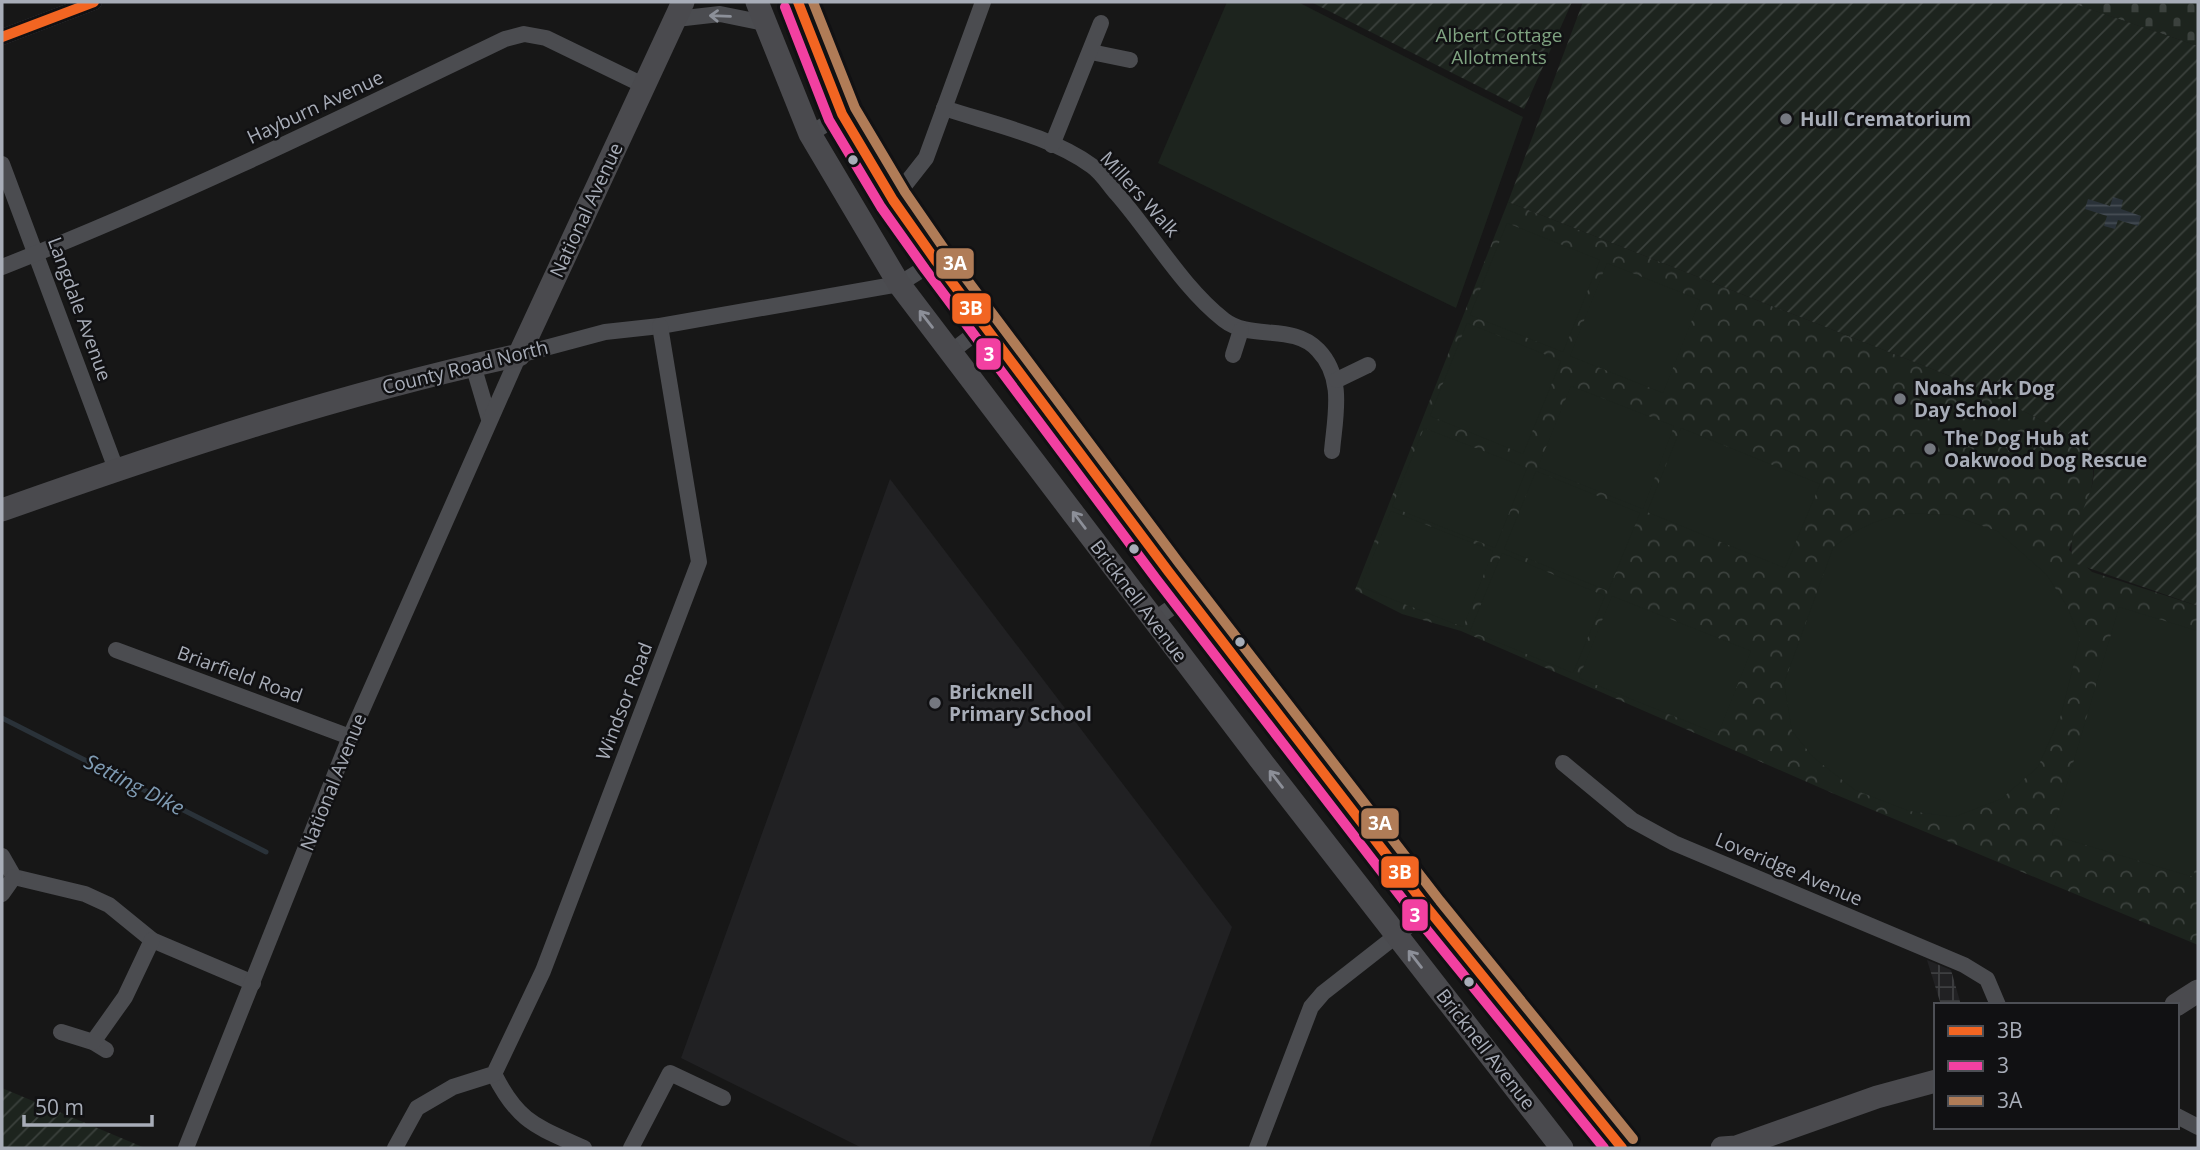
<svg xmlns="http://www.w3.org/2000/svg" width="2200" height="1150" font-family="'Open Sans',sans-serif">
	<defs>
		<pattern id="industrial-grid" width="8" height="8" patternUnits="userSpaceOnUse" patternTransform="scale(1.75)"><rect width="8" height="8" fill="#212123"/><path d="M0 4h8M4 0v8" fill="none" stroke="#3e3f41"/></pattern>
		<pattern id="forest-crowns" width="20" height="18" patternUnits="userSpaceOnUse" patternTransform="scale(1.75)"><rect width="20" height="18" fill="#1d241e"/><path d="M2 6a3 3 0 1 1 6 0M12 15a3 3 0 1 1 6 0" fill="none" stroke="#3b413d"/></pattern>
		<pattern id="cemetery-stones" width="16" height="16" patternUnits="userSpaceOnUse" patternTransform="scale(1.75)"><rect width="16" height="16" fill="#1d241e"/><path d="M2 7V4a2 2 0 0 1 4 0v3zM10 15v-3a2 2 0 0 1 4 0v3z" fill="#3b413d"/></pattern>
		<pattern id="garden-furrows" width="10" height="10" patternUnits="userSpaceOnUse" patternTransform="scale(1.75)"><rect width="10" height="10" fill="#1d241e"/><path d="M-1 1l2-2M0 10L10 0M9 11l2-2" fill="none" stroke="#3b413d"/></pattern>
		<pattern id="water-rules" width="6" height="5" patternUnits="userSpaceOnUse" patternTransform="scale(1.75)"><rect width="6" height="5" fill="#2a3239"/><path d="M0 2.5h6" fill="none" stroke="#464d54"/></pattern>
	</defs>
	<rect width="100%" height="100%" fill="#171717"/>
	<path fill="#212123" d="M890,479L1232,927L1149,1148H862L681,1058Z"/>
	<path fill="url(#industrial-grid)" d="M1927,960L1951,970L1961,1005H1941Z"/>
	<path fill="url(#forest-crowns)" d="M1508,202L1965,382L2081,440C2109,472 2081,516 2069,550L2092,572L2198,606V945L1839,796L1461,631L1402,614L1355,590Z"/>
	<path fill="url(#cemetery-stones)" d="M2069,2H2198V46L2083,7Z"/>
	<g fill="url(#garden-furrows)">
		<path d="M1311,2H1572L1524,109Z"/>
		<path d="M1583,2H2069L2198,46V606L2074,563C2059,521 2119,484 2081,440L1965,382L1508,202Z"/>
		<path d="M2,1088L145,1148H2Z"/>
	</g>
	<g fill="#1d241e">
		<path d="M1227,2H1298L1523,117L1456,308L1158,163Z"/>
		<path d="M1507,223L1600,260L1563,352L1470,315Z"/>
		<path d="M1607,263L1700,300L1663,393L1570,356Z"/>
		<path d="M1467,323L1561,361L1523,454L1430,416Z"/>
		<path d="M1571,386L1674,426L1643,509L1538,467Z"/>
		<path d="M1424,428L1527,468L1495,548L1392,507Z"/>
		<path d="M1681,428L1820,484L1785,568L1647,512Z"/>
		<path d="M1536,471L1640,513L1608,591L1504,549Z"/>
		<path d="M1391,511L1493,551L1463,627L1361,587Z"/>
		<path d="M1911,513L1951,515L1997,531L2046,574L2067,606L2080,639L2061,715L2038,767L2001,799L1954,817L1909,811L1855,790L1813,757L1792,731L1784,683L1833,548C1857,527 1880,518 1911,513Z"/>
		<path d="M1502,553L1605,596L1573,673L1470,631Z"/>
		<path d="M1612,596L1751,651L1718,734L1579,678Z"/>
		<path d="M2119,607L2198,631V857L2193,877L2052,835Z"/>
	</g>
	<path fill="url(#water-rules)" d="M2113,197L2123,200L2121,209L2141,216L2138,226L2118,220L2115,229L2104,226L2107,216L2085,209L2088,199L2110,206Z"/>
	<g fill="none" stroke-linecap="round" stroke-linejoin="round">
		<path stroke="#2a3239" stroke-width="5" d="M2,718L266,852"/>
		<g stroke="#4b4c50" stroke-width="16">
			<path d="M676,19L720,14L764,23"/>
			<path d="M2,37L94,2"/>
			<path d="M1091,52L1130,60"/>
			<path d="M944,108C992,124 1051,136 1092,166C1102,173 1109,185 1117,194C1152,234 1182,287 1224,320C1251,341 1293,323 1318,350C1345,378 1335,416 1332,451"/>
			<path d="M810,134L842,114"/>
			<path d="M1052,145L1101,23"/>
			<path d="M2,164L116,469"/>
			<path d="M893,200L926,158L983,2"/>
			<path d="M2,267C173,200 339,119 505,39L524,34L546,38L645,86"/>
			<path d="M951,352L986,325"/>
			<path d="M1233,355L1241,330"/>
			<path d="M473,365L489,419"/>
			<path d="M1337,380L1368,365"/>
			<path d="M1154,620L1188,596"/>
			<path d="M116,650L350,737"/>
			<path d="M1563,763L1632,820L1674,843L1964,965L1987,979L1998,1005"/>
			<path d="M2,856L14,877L85,894L109,905L152,940L253,983"/>
			<path d="M2,894L14,877"/>
			<path d="M61,1032L93,1042L106,1050"/>
			<path d="M93,1042L125,997L152,940"/>
			<path d="M494,1074C519,1123 536,1126 584,1148"/>
			<path d="M2177,1116L2198,1127"/>
			<path d="M186,1148L350,737L519,355L605,332L660,326L899,284L936,261"/>
			<path d="M395,1148L417,1108L453,1087L494,1074L543,971L699,562L660,326"/>
			<path d="M631,1148L670,1073L723,1098"/>
			<path d="M1257,1148L1311,1007L1323,993L1429,910"/>
		</g>
		<g stroke="#4a4a4e" stroke-width="23">
			<path d="M757,2L810,134L899,284L1259,758L1562,1148"/>
			<path d="M798,2L842,114L893,200L936,261L1168,571L1429,910L1622,1148"/>
			<path d="M2,510C171,450 344,393 519,355L683,2"/>
			<path d="M2176,1005L2198,991"/>
			<path d="M1722,1148L1736,1147L1877,1097L1936,1081"/>
		</g>
		<defs>
			<g id="bus-1">
				<path d="M798,2L842,114L893,200L936,261L1168,571L1429,910L1622,1148"/>
				<path d="M2,37L94,2"/>
			</g>
			<path id="bus-2" d="M785,7L829,120L881,207L925,269L1157,580L1418,919L1604,1148"/>
			<path id="bus-3" d="M813,2L855,108L905,192L947,253L1179,563L1440,901L1633,1139"/>
		</defs>
		<use href="#bus-1" stroke="#111113" stroke-width="16"/>
		<use href="#bus-2" stroke="#111113" stroke-width="16"/>
		<use href="#bus-3" stroke="#111113" stroke-width="16"/>
		<use href="#bus-1" stroke="#f26522" stroke-width="10"/>
		<use href="#bus-2" stroke="#f240a1" stroke-width="10"/>
		<use href="#bus-3" stroke="#b07c57" stroke-width="10"/>
	</g>
	<defs><path id="oneway-shaft" d="M-6 0H5M1.5-3L5.5 0L1.5 3" fill="none" stroke-width="1.6" stroke-linecap="round" stroke-linejoin="round" transform="scale(1.75)"/></defs>
	<use stroke="#8c9099" href="#oneway-shaft" transform="translate(720 16) rotate(-178)"/>
	<g stroke="#8c8f98">
		<use href="#oneway-shaft" transform="translate(926 319) rotate(-128)"/>
		<use href="#oneway-shaft" transform="translate(1079 520) rotate(-127)"/>
		<use href="#oneway-shaft" transform="translate(1276 779) rotate(-128)"/>
		<use href="#oneway-shaft" transform="translate(1415 959) rotate(-128)"/>
	</g>
	<g fill="#757880" stroke="#111113" stroke-width="2.5">
		<circle cx="1786" cy="119" r="7"/>
		<circle cx="1900" cy="399" r="7"/>
		<circle cx="1930" cy="449" r="7"/>
		<circle cx="935" cy="703" r="7"/>
	</g>
	<g fill="#a8adb8" stroke="#111113" stroke-width="2.5">
		<circle cx="853" cy="160" r="6"/>
		<circle cx="1134" cy="549" r="6"/>
		<circle cx="1240" cy="642" r="6"/>
		<circle cx="1469" cy="982" r="6"/>
	</g>
	<g text-anchor="middle" stroke-width="5" stroke-linejoin="round" paint-order="stroke">
		<g font-size="19" fill="#7fa381" stroke="#111113">
			<text x="1499" y="42">Albert Cottage<tspan x="1499" dy="22">Allotments</tspan></text>
		</g>
		<g font-size="19" fill="#a8adb8" stroke="#111113">
			<text transform="translate(315 107) rotate(-25)" y="7">Hayburn Avenue</text>
			<text transform="translate(1140 194) rotate(48)" y="7">Millers Walk</text>
			<text transform="translate(586 210) rotate(-65)" y="7">National Avenue</text>
			<text transform="translate(80 309) rotate(70)" y="7">Langdale Avenue</text>
			<text transform="translate(465 367) rotate(-14)" y="7">County Road North</text>
			<text transform="translate(1139 601) rotate(53)" y="7">Bricknell Avenue</text>
			<text transform="translate(240 674) rotate(20)" y="7">Briarfield Road</text>
			<text transform="translate(624 701) rotate(-69)" y="7">Windsor Road</text>
			<text transform="translate(333 782) rotate(-68)" y="7">National Avenue</text>
			<text transform="translate(1789 869) rotate(23)" y="7">Loveridge Avenue</text>
			<text transform="translate(1486 1049) rotate(52)" y="7">Bricknell Avenue</text>
		</g>
		<g font-size="19" font-weight="bold" fill="#a8adb8" stroke="#111113" text-anchor="start">
			<text x="1800" y="126">Hull Crematorium</text>
			<text x="1914" y="395">Noahs Ark Dog<tspan x="1914" dy="22">Day School</tspan></text>
			<text x="1944" y="445">The Dog Hub at<tspan x="1944" dy="22">Oakwood Dog Rescue</tspan></text>
			<text x="949" y="699">Bricknell<tspan x="949" dy="22">Primary School</tspan></text>
		</g>
		<g font-size="21" font-style="italic" fill="#7f9bb3" stroke="#111113">
			<text transform="translate(134 785) rotate(27)" y="7">Setting Dike</text>
		</g>
	</g>
	<g stroke="#111113" stroke-width="2.5">
		<rect x="935" y="247" width="40" height="33" rx="7" fill="#b07c57"/>
		<rect x="951" y="292" width="41" height="33" rx="7" fill="#f26522"/>
		<rect x="975" y="337" width="27" height="34" rx="7" fill="#f240a1"/>
		<rect x="1360" y="807" width="40" height="33" rx="7" fill="#b07c57"/>
		<rect x="1380" y="855" width="40" height="34" rx="7" fill="#f26522"/>
		<rect x="1401" y="898" width="28" height="34" rx="7" fill="#f240a1"/>
	</g>
	<g font-size="19" text-anchor="middle" font-weight="bold" fill="#fff">
		<text x="955" y="270">3A</text>
		<text x="971" y="315">3B</text>
		<text x="989" y="361">3</text>
		<text x="1380" y="830">3A</text>
		<text x="1400" y="879">3B</text>
		<text x="1415" y="922">3</text>
	</g>
	<rect width="2200" height="1150" fill="none" stroke="#a8adb8" stroke-width="7"/>
	<rect x="1934" y="1003" width="245" height="126" fill="#111113" stroke="#4d4f55" stroke-width="2"/>
	<rect x="1948" y="1026" width="35" height="10" fill="#f26522" stroke="#4d4f55" stroke-width="2"/>
	<text x="1997" y="1038" font-size="21" fill="#a8adb8">3B</text>
	<rect x="1948" y="1061" width="35" height="10" fill="#f240a1" stroke="#4d4f55" stroke-width="2"/>
	<text x="1997" y="1073" font-size="21" fill="#a8adb8">3</text>
	<rect x="1948" y="1096" width="35" height="10" fill="#b07c57" stroke="#4d4f55" stroke-width="2"/>
	<text x="1997" y="1108" font-size="21" fill="#a8adb8">3A</text>
	<path d="M24 1115v10h128v-10" fill="none" stroke="#a8adb8" stroke-width="3.5"/>
	<text x="35" y="1115" font-size="21" fill="#a8adb8" stroke="#111113" stroke-width="5" paint-order="stroke">50 m</text>
</svg>
